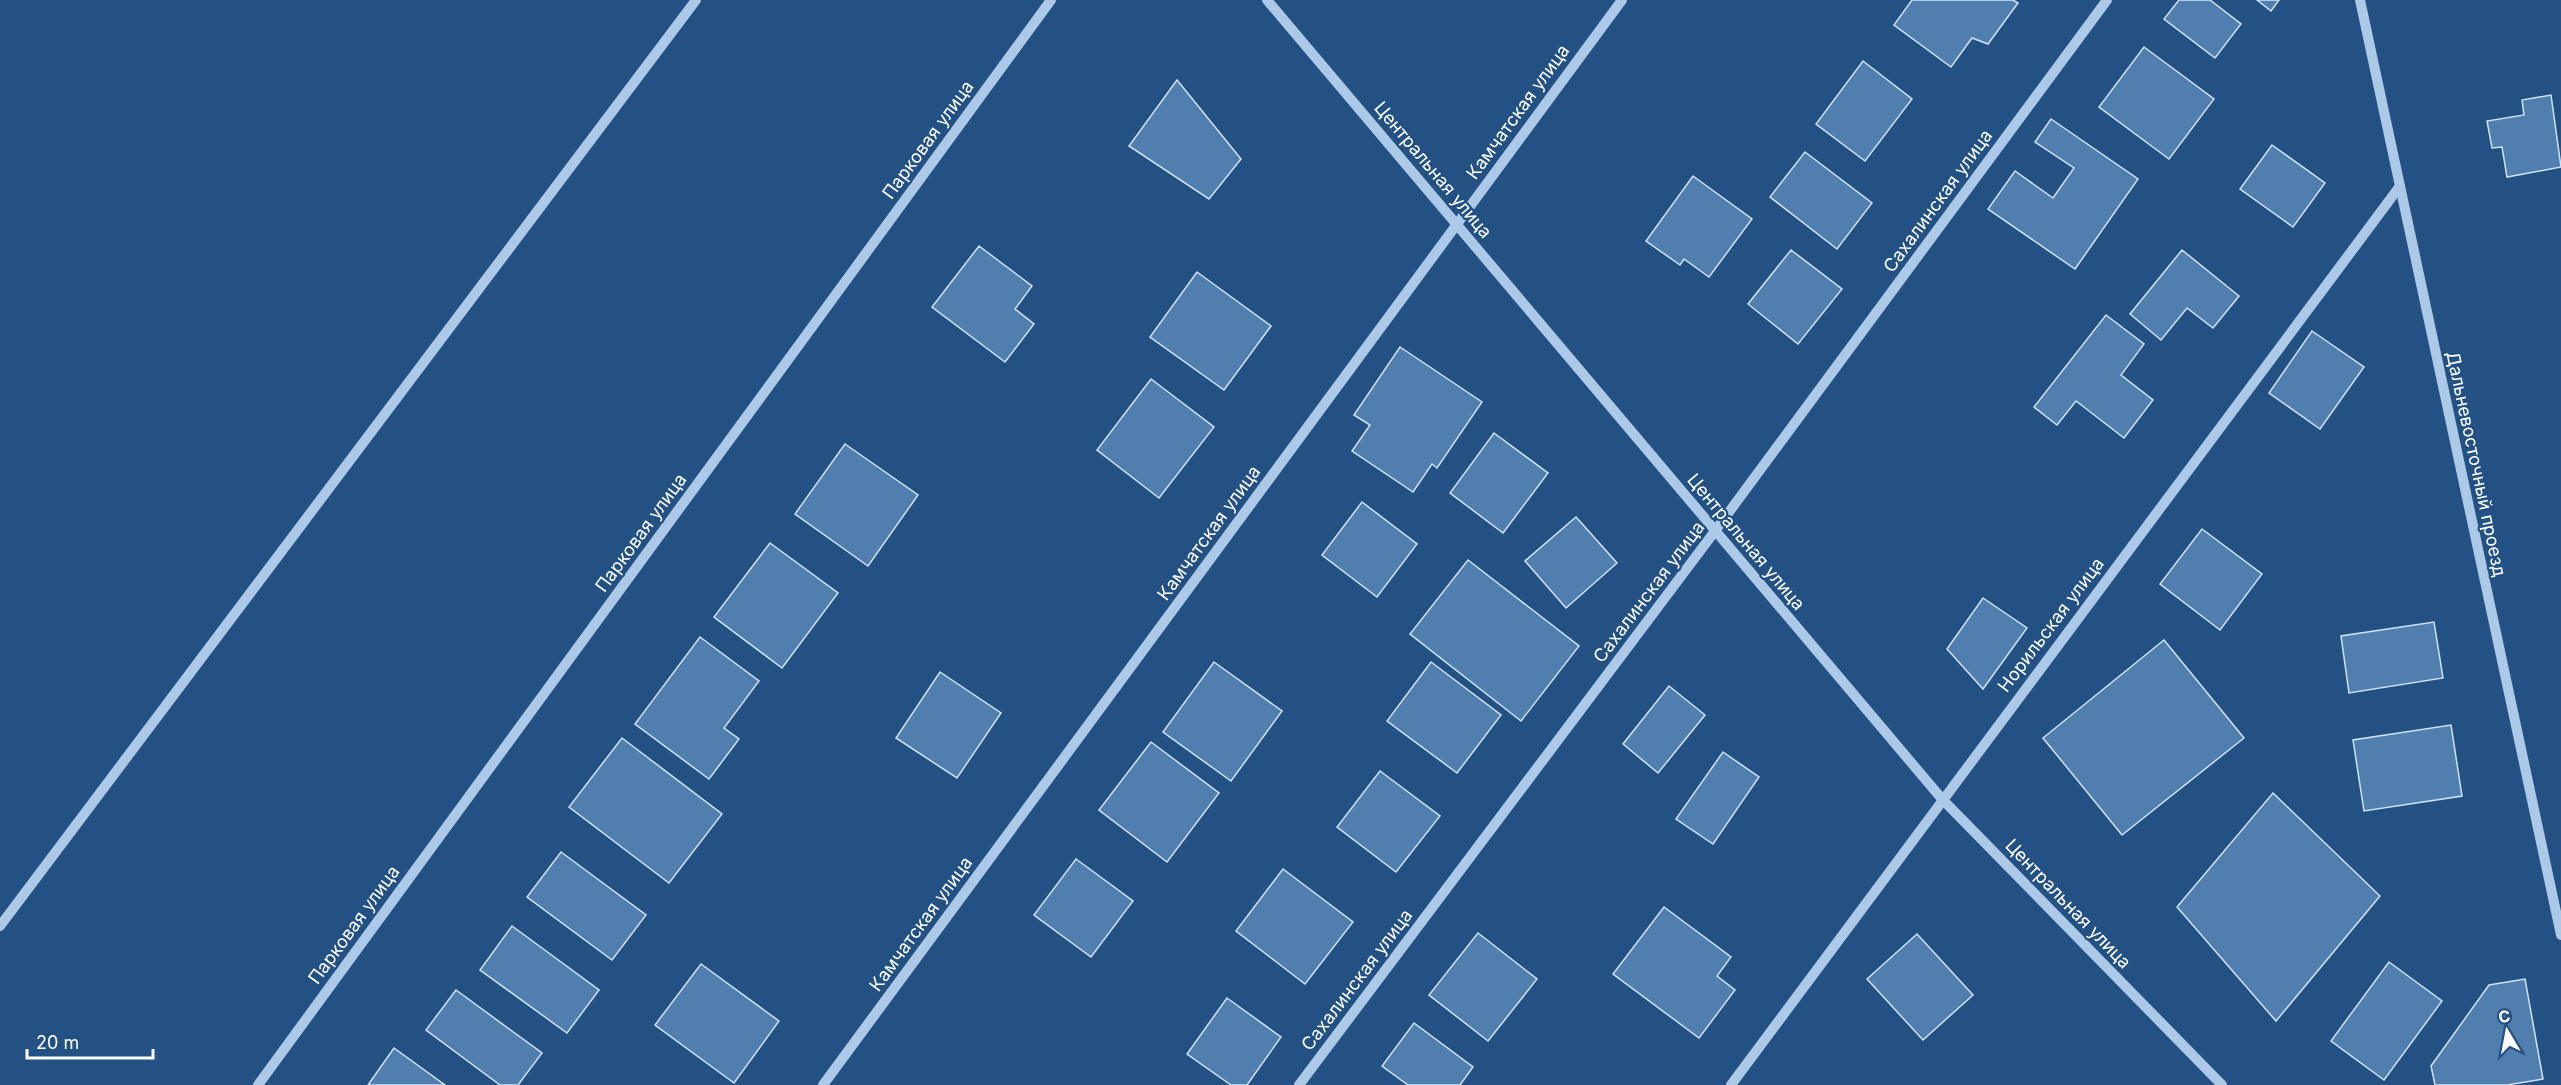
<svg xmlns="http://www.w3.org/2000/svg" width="2561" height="1085" font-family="Inter,sans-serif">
	<rect width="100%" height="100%" fill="#235184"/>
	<g fill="#507eae" stroke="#d0e3f6" stroke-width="1.5">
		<path d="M1912,0H2013L2018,3L1988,44L1972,38L1951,67L1894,25Z"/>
		<path d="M2179,0H2210L2241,24L2215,58L2164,19Z"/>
		<path d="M2257,0H2279L2271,11Z"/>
		<path d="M2144,47L2214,99L2169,159L2099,107Z"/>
		<path d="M1863,61L1912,99L1865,161L1816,124Z"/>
		<path d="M1177,80L1241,159L1209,199L1129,146Z"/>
		<path d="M2551,95L2561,167L2507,177L2502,147L2492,148L2487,121L2524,115L2522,100Z"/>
		<path d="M2051,119L2138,179L2075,269L1988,209L2015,171L2053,198L2074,168L2035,142Z"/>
		<path d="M2272,145L2325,183L2293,227L2240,189Z"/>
		<path d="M1805,152L1872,203L1837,249L1770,197Z"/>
		<path d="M1693,176L1752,219L1709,277L1684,259L1680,265L1646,241Z"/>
		<path d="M979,246L1032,286L1015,309L1034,324L1005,362L932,307Z"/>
		<path d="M1791,250L1842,289L1798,344L1748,304Z"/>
		<path d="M2182,250L2239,296L2213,328L2187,308L2161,340L2130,314Z"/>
		<path d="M1197,272L1271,326L1224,390L1150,337Z"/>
		<path d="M2106,315L2144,344L2121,375L2153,400L2124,438L2076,401L2057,425L2034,407Z"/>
		<path d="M2312,331L2364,367L2320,429L2269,393Z"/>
		<path d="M1400,347L1482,402L1437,468L1432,464L1413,492L1352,451L1370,425L1354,415Z"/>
		<path d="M1151,379L1214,427L1159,498L1097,450Z"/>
		<path d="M1494,433L1548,473L1503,533L1450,493Z"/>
		<path d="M845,444L918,495L868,566L795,514Z"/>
		<path d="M1362,502L1417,544L1377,597L1322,555Z"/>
		<path d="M1576,517L1617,563L1566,608L1525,561Z"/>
		<path d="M2202,529L2262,574L2220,630L2160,584Z"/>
		<path d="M770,543L838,593L782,668L714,617Z"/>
		<path d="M1468,560L1579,646L1521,721L1410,634Z"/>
		<path d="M1983,598L2027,628L1983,689L1947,649Z"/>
		<path d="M2434,622L2443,678L2349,693L2341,636Z"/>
		<path d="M700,637L759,681L724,728L739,739L709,779L635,724Z"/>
		<path d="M2164,640L2244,738L2122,835L2043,738Z"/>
		<path d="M1214,662L1282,711L1231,781L1163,732Z"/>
		<path d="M1431,662L1501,715L1457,773L1387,721Z"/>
		<path d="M940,672L1001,713L957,778L896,738Z"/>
		<path d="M1669,686L1705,715L1658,773L1623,744Z"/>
		<path d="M2451,725L2462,796L2364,811L2353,740Z"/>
		<path d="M622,738L722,814L669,883L569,807Z"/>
		<path d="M1151,742L1219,793L1167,862L1099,810Z"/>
		<path d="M1723,752L1759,777L1713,844L1676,819Z"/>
		<path d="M1380,771L1440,816L1396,872L1337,827Z"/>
		<path d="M2273,793L2380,896L2276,1021L2177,907Z"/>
		<path d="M561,852L646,915L612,960L527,897Z"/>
		<path d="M1076,859L1133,901L1091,957L1034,915Z"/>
		<path d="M1283,869L1353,922L1305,984L1236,931Z"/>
		<path d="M1664,907L1731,957L1717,976L1735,990L1699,1038L1613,974Z"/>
		<path d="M512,926L599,990L567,1033L480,970Z"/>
		<path d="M1478,933L1537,979L1488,1041L1429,995Z"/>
		<path d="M1917,934L1973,995L1923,1040L1867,979Z"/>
		<path d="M2389,962L2442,1001L2384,1080L2331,1041Z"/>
		<path d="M701,964L779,1021L734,1083L655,1025Z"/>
		<path d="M2525,979L2543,1079L2507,1085H2435L2431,1066L2489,985Z"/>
		<path d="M456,990L542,1053L518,1085H500L426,1030Z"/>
		<path d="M1227,998L1281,1037L1247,1085H1231L1187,1054Z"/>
		<path d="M1414,1023L1473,1067L1460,1085H1408L1382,1066Z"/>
		<path d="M394,1048L445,1085H368Z"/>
	</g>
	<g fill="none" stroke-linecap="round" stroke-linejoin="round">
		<g stroke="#accae8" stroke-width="10">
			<path d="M1267,0L1942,799L2222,1085"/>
			<path d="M2360,0L2561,935"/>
			<path d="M0,926L696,0"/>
			<path d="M258,1085L1051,0"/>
			<path d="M823,1085L1622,0"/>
			<path d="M1299,1085L1715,531L2107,0"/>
			<path d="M1731,1085L2400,186"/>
		</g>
	</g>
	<g text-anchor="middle" stroke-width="4.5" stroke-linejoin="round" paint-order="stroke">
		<g font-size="18" fill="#fff" stroke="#235184">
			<text transform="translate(1518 112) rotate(-54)" y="6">Камчатская улица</text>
			<text transform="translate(928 140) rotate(-54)" y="6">Парковая улица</text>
			<text transform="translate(1433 170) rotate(50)" y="6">Центральная улица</text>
			<text transform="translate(1938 201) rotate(-54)" y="6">Сахалинская улица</text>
			<text transform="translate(2476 464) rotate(78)" y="6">Дальневосточный проезд</text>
			<text transform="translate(641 533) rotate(-54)" y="6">Парковая улица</text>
			<text transform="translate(1209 533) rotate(-54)" y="6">Камчатская улица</text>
			<text transform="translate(1746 542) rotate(50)" y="6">Центральная улица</text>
			<text transform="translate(1649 592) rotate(-53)" y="6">Сахалинская улица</text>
			<text transform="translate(2051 625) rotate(-53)" y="6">Норильская улица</text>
			<text transform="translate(2068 904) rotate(46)" y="6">Центральная улица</text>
			<text transform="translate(921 924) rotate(-54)" y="6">Камчатская улица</text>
			<text transform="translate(354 925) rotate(-54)" y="6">Парковая улица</text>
			<text transform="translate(1357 980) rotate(-53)" y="6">Сахалинская улица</text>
		</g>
	</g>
	<g transform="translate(2507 1031) rotate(350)" stroke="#235184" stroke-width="4.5" paint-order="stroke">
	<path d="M0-4.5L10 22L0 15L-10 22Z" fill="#ffffff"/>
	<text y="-9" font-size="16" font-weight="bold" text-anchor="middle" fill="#ffffff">С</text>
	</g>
	<path d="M27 1049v9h126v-9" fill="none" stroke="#ffffff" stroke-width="3"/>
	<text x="36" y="1049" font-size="18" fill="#ffffff" stroke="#235184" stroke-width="4.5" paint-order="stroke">20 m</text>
</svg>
